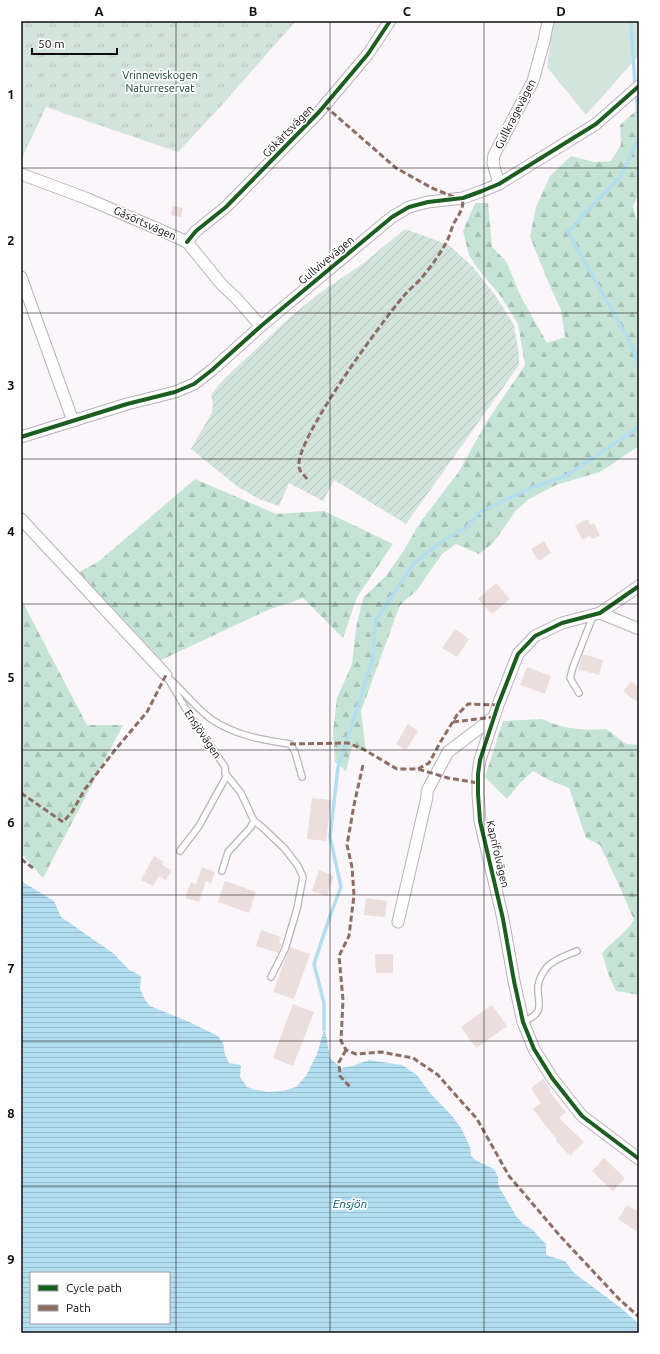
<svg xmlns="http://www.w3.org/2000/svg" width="660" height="1354" font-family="Ubuntu,sans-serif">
	<defs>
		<pattern id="forest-firs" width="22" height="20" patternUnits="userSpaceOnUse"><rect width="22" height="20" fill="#c6e4d5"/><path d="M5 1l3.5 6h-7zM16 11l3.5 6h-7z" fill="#a9c2b6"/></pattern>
		<pattern id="park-tufts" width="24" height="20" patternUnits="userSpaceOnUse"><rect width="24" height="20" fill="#d3e4dc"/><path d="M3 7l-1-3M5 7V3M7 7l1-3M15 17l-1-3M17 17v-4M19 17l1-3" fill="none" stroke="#b4c2bc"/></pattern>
		<pattern id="garden-furrows" width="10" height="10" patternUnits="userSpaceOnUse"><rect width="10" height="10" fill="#d3e4dc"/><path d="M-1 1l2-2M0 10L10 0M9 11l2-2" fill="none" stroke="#b4c2bc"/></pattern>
		<pattern id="water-rules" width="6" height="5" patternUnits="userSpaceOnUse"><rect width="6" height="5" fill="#b2def0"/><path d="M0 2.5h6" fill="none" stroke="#98bdcd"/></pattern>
	</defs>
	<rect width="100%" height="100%" fill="#faf6fa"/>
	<path fill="#d3e4dc" d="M553,21H639V55L586,115L547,67Z"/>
	<g fill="url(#forest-firs)">
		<path d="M639,108V193L633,206L639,230V446L600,472L556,485L529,499L515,512L493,543L479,554L456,544L442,554L417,590L400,605L361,711L366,752L352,747L346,771L335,762L333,732L337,698L352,664L356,628L363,598L386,576L404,550L421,521L458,473L486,423L525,365L518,324L500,295L478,269L469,255L463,231L475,203H488L492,247L506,261L521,297L547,343L565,337L561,310L550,286L530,237L536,207L550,176L571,156L594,162L611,161L621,145L620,125Z"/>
		<path d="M195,479L276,514L324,511L393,544L357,597L343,638L303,598L268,610L161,660L79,572L98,562Z"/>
		<path d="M21,599L87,725H123L43,878L21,853Z"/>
		<path d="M542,719C564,729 582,731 606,729L626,744L639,745V995L616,991L609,976L602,953C613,941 625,933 634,920L622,892L600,845L586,838L569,788L549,780L533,771L520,783L507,799L485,777L503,721Z"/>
	</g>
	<path fill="url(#park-tufts)" d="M21,21H296L221,106L178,152L46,107L21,160Z"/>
	<path fill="url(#garden-furrows)" d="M405,229L449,245L473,267L495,295L514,325L519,356V365L406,524L334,480L323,501L289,483L279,506L259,499L238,487L191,449L212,412L213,404L211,395L221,382L288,319L317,295L365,262Z"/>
	<path fill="url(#water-rules)" fill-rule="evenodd" d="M21,881L54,901L61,917L113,953L128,969L141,976L140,989L145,1000L150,1006L187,1021L218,1036L223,1043L225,1055L229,1063L241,1065L240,1077L247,1087L256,1090L268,1092L283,1091L296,1087L306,1076L317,1054L324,1030L326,1035L330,1058L341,1068L352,1066L369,1060L402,1065L417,1075L430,1093L452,1116L461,1128L470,1147L471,1156L477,1161L494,1169L498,1177V1185L516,1216L524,1225L533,1230L540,1238L546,1244V1255L565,1261L574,1273L621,1308L639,1324V1333H21ZM31,1273H169V1323H31Z"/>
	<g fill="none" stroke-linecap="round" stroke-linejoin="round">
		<g stroke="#b2def0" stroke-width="3.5">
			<path d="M631,21L635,85"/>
			<path d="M636,91L639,126"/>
			<path d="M639,137L621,176L591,207L568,232L633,348L639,368"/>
			<path d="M324,1030V1003L314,964L330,916L341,887L330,837L338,767L347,741L373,657L376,620L414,563L445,539L467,527L478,513L533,487L566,476L630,433L639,426"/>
		</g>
	</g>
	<g fill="#ecdedd">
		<path d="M173,206L183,208L181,217L171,215Z"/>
		<path d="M588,519L590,525L594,523L600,536L592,539L590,536L582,540L575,525Z"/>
		<path d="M544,541L551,553L539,561L531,549Z"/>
		<path d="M496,583L510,599L492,614L478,599Z"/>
		<path d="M455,629L469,639L457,657L442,648Z"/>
		<path d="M583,654L603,660L599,675L578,669Z"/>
		<path d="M527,667L551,676L545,694L520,685Z"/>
		<path d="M631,681L639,687V703L623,692Z"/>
		<path d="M408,724L418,731L406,750L396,744Z"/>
		<path d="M312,798L331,800L326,841L307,839Z"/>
		<path d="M154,856L164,862L162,865L172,870L166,880L159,876L153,886L141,880Z"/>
		<path d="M202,867L215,872L211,883L206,881L199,902L185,898L191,882L196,884Z"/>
		<path d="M319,870L334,876L327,896L312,891Z"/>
		<path d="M225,881L256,892L249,913L218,902Z"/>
		<path d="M366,898L387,901L385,917L364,915Z"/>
		<path d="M261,930L281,937L279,943L282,944L278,953L256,946Z"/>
		<path d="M290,947L310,954L294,999L273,992Z"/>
		<path d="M375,954H393V973H376Z"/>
		<path d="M293,1004L314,1012L293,1066L273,1058Z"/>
		<path d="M492,1005L507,1026L476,1048L461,1027Z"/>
		<path d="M543,1079L551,1090L549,1091L566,1112L559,1118L584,1142L570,1156L556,1141L557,1140L533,1109L541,1103L531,1088Z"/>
		<path d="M604,1158L625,1178L613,1191L592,1171Z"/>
		<path d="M627,1205L639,1212V1233L618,1219Z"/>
	</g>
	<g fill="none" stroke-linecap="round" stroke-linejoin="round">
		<defs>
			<g id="lane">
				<path d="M166,675L187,711L225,767L226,777L199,826L180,851"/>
				<path d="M171,680C184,692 196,708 211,719C234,735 262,740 290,744L295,752L302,777"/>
				<path d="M579,693L570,678L573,667L593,616"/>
				<path d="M225,773L241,793L254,821L262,827L285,849L298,866L303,877L297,909L285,949L271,977"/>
				<path d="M222,871L228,852L250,828L254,821"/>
				<path d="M523,1022C547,1011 537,1005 538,986C539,980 543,972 547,967C554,959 568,955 577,951"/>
			</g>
			<g id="street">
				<path d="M21,174L88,199L174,236L187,242L222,285L235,297L261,326"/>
				<path d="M499,184L493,163L494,155L533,81L544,41L548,21"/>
				<path d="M187,242L196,231L226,207L319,112L368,54L390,21"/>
				<path d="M21,277L73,421"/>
				<path d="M21,437L127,404L175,392L194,384L212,370L261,326L392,217L409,207L428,202L463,198L482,191L499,184L596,124L639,86"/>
				<path d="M21,519L166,675"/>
				<path d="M639,586L600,613L562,623L535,636L518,654L498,705L480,760L478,774V794L480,821L503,919L514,981L523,1022L534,1049L552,1078L582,1116L639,1159"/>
				<path d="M600,613L639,629"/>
				<path d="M398,922L427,797V791L448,752L494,717"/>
			</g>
		</defs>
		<use href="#lane" stroke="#b9b3b9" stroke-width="8"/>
		<use href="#street" stroke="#b9b3b9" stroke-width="13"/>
		<use href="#lane" stroke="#fefefe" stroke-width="5.5"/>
		<use href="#street" stroke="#fefefe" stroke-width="11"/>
		<g stroke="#8d6e63" stroke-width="3" stroke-dasharray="6 3" stroke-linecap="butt">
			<path d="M325,106L396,168L432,188L454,197"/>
			<path d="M307,479C305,476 299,471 299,467C294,441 383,320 403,297C409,289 418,283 424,275C432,265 440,254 446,243C450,236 451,229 454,223C460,212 463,211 463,198"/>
			<path d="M453,722L494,717"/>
			<path d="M290,744L348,743L363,749L397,769H418L448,778L478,783"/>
			<path d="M363,765L354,805L347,845L352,867L354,895L349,936L339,956L343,1000L341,1041L346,1050L356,1054L381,1052L413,1058L438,1075L477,1119L509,1176L561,1237L619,1299L639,1317"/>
			<path d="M418,769L429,763L441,741L457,715L468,704L498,705"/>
			<path d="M21,793L63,822L72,812L85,789L115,750L147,712L166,675"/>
			<path d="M21,859L33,868"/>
			<path d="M346,1050L339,1062L340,1076L351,1088"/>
		</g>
		<defs>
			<g id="cycleway">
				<path d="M187,242L196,231L226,207L319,112L368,54L390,21"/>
				<path d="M21,437L127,404L175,392L194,384L212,370L261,326L392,217L409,207L428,202L463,198L482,191L499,184L596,124L639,86"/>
				<path d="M639,586L600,613L562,623L535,636L518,654L498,705L480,760L478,774V794L480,821L503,919L514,981L523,1022L534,1049L552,1078L582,1116L639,1159"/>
			</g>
		</defs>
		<use href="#cycleway" stroke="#fff" stroke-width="6"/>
		<use href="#cycleway" stroke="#1b5e20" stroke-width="4"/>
	</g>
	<path fill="none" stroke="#110b11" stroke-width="1" stroke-opacity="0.55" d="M176,21V1333M330,21V1333M484,21V1333M21,168H639M21,313H639M21,459H639M21,604H639M21,750H639M21,895H639M21,1041H639M21,1186H639"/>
	<g text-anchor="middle" stroke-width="3.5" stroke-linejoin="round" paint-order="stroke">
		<g font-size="11" fill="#13422e" stroke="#fff">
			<text x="160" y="79">Vrinneviskogen<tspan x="160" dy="13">Naturreservat</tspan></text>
		</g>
		<g font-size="11" fill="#110b11" stroke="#fff">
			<text transform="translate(515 114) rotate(-63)" y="4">Gullkragevägen</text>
			<text transform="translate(288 131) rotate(-46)" y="4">Gökärtsvägen</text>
			<text transform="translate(145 223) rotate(24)" y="4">Gåsörtsvägen</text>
			<text transform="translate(326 260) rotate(-40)" y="4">Gullvivevägen</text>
			<text transform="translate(203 734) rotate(56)" y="4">Ensjövägen</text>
			<text transform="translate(498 854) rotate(77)" y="4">Kaprifolvägen</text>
		</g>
		<g font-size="12" font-style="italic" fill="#005b72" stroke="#fff">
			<text x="350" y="1208">Ensjön</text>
		</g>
	</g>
	<rect width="660" height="1354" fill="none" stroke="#ffffff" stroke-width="44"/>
	<rect x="30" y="1272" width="140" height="52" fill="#ffffff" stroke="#a09da0"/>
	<rect x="38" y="1285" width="20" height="6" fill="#1b5e20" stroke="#a09da0"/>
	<text x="66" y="1292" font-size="12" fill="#110b11">Cycle path</text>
	<rect x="38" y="1305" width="20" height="6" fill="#8d6e63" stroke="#a09da0"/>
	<text x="66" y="1312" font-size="12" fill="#110b11">Path</text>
	<path d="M32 48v6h85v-6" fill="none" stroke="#110b11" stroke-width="2"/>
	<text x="38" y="48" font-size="12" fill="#110b11" stroke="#ffffff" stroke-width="3" paint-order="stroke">50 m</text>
	<rect x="22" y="22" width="616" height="1310" fill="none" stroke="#110b11" stroke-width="1.5"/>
	<g font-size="13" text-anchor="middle" font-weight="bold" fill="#110b11">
		<text x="99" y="16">A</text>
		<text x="253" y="16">B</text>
		<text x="407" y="16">C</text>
		<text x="561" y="16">D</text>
		<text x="11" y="99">1</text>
		<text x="11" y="245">2</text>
		<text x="11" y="390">3</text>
		<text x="11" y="536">4</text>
		<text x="11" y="682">5</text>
		<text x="11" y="827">6</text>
		<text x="11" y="973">7</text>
		<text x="11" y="1118">8</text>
		<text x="11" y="1264">9</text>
	</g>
</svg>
